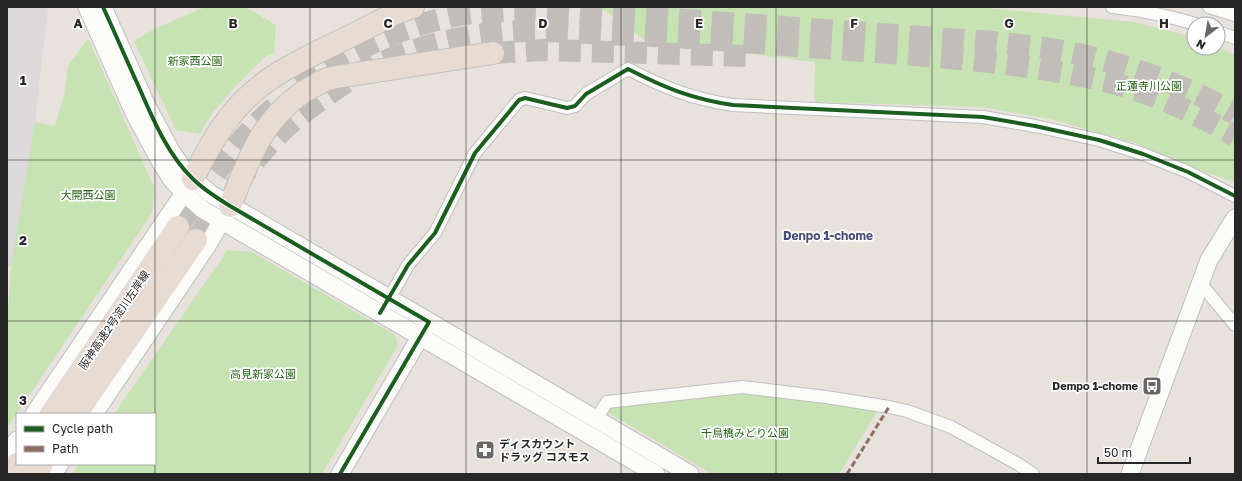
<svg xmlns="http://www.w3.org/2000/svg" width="1242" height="481" font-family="'Golos Text','Noto Sans JP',sans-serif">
	<rect width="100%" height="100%" fill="#e7e2dc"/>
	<path fill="#ddd9db" d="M7,7H48L35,122L11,266H7Z"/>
	<g fill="#c7e3b3">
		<path d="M205,7H245L276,25L274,53L267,55L231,91L212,113L200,134L176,130L134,41L156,28Z"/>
		<path d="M600,7H976L1134,22L1194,37V48L1218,47L1235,55V182L1205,172L1135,143L1050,119L982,107L814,102L815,62L645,40Z"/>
		<path d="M89,40L154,187L152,213L7,428V326L11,266L35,122L55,126L64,95L68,66L86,41Z"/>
		<path d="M226,250L252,252L395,335L398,345L322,474H72L79,464H155V414H114L223,257Z"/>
		<path d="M746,391L878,410L839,474H712L607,412L610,406Z"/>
	</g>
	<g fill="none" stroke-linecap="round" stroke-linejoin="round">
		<g stroke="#c1bdb8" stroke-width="22" stroke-dasharray="22 11" stroke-linecap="butt">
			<path d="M493,53L543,50L748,56"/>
			<path d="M300,86C345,53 395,29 449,17C476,11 504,11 532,9L993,42C1018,45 1044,47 1069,52C1126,64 1184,84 1235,114"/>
			<path d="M178,227C207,185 236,140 275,107"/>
			<path d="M196,240C222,203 248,165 280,133C295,118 312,106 329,94C344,83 361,72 378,64C426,43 479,31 532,31C557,31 582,33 606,34C674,36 742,42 811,47C908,55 1008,59 1104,81C1150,92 1194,112 1235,136"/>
		</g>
		<defs>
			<g id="street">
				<path d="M1112,7C1141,10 1168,16 1196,24"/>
				<path d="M1209,7L1235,15"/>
				<path d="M1218,32L1235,38"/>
				<path d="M1200,283L1235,325"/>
				<path d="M386,304L408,265L435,233L475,153L519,100L525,98L567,108L575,106L586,94L628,69C665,88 692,99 733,105L983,117L1035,126L1099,140L1143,154L1188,172L1235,196"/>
				<path d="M596,419L607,402L742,387L826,397L889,407L907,411L951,427L1018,464L1033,474"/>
			</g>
			<g id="secondary">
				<path d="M87,7L134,113L161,163L172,180L185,194L202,209L222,221L656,474"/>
				<path d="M103,7L147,106L171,151L182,167L193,179L211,194L690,474"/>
				<path d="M34,414L190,184"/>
				<path d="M94,414L207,246L227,212"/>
				<path d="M7,454L17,440"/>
				<path d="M53,474L60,464"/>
				<path d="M340,474L426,327"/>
				<path d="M1130,474L1209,260L1235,218"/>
			</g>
			<g id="highway">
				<path d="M193,179C203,158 214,137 228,119C256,81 293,64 334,44C355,34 376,23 396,13L413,7"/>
				<path d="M230,206C248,161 261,121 303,92C311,88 319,82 328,79C334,77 342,76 349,75L493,53"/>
				<path d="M51,414L178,227"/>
				<path d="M76,414L196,240"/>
				<path d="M10,474L17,464"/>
				<path d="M35,474L42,464"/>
			</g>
		</defs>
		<use href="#street" stroke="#c0bebe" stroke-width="14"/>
		<use href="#secondary" stroke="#c0bebe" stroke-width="19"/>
		<use href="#highway" stroke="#c3c1bf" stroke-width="24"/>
		<use href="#street" stroke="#fbfbfa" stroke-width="12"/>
		<use href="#secondary" stroke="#fbfbfa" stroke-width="17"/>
		<use href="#highway" stroke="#e8dbd1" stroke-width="22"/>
		<path stroke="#8d6e63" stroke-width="3" stroke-dasharray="6 3" stroke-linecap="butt" d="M847,474L889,407"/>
		<defs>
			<g id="cycleway">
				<path d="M103,7C115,33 126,59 138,85C152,117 167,154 193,179C204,190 217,198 230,206L429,322L340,474"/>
				<path d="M380,313L408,265L435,233L475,153L519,100L525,98L567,108L575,106L586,94L628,69C665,88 692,99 733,105L983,117L1035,126L1099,140L1143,154L1188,172L1235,196"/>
			</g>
		</defs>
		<use href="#cycleway" stroke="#fff" stroke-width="6"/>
		<use href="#cycleway" stroke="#1b5e20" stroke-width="4"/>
	</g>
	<path fill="none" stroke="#272727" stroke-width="1" stroke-opacity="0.55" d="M155,7V474M310,7V474M466,7V474M621,7V474M776,7V474M932,7V474M1087,7V474M7,160H1235M7,321H1235"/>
	<defs>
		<symbol id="bus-square" viewBox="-11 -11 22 22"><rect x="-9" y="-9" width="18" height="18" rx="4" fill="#6a6866" stroke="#fff"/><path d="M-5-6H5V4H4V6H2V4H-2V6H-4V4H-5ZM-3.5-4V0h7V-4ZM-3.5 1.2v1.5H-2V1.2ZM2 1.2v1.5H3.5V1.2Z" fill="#fff"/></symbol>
		<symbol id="pharmacy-square" viewBox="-11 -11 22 22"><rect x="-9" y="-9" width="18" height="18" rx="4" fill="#6a6866" stroke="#fff"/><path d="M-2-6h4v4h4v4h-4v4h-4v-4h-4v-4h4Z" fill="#fff"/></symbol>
	</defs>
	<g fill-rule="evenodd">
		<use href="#bus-square" x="1141" y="375" width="22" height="22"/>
		<use href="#pharmacy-square" x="474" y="439" width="22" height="22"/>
	</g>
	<g text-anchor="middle" stroke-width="3.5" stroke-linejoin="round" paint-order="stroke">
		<g font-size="11" fill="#266516" stroke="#fff">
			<text x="195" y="65">新家西公園</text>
			<text x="1149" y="90">正蓮寺川公園</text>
			<text x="88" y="199">大開西公園</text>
			<text x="263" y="378">高見新家公園</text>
			<text x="745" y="437">千鳥橋みどり公園</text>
		</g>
		<g font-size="11" fill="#272727" stroke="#fff">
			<text transform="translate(114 320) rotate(-56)" y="4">阪神高速2号淀川左岸線</text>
		</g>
		<g font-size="11" font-weight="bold" fill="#272727" stroke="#fff" text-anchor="end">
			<text x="1138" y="390">Dempo 1-chome</text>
			<text x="499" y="448" text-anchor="start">ディスカウント<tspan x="499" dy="13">ドラッグ コスモス</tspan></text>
		</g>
		<g font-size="12" font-weight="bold" fill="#474f79" stroke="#fff">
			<text x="828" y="240">Denpo 1-chome</text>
		</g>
	</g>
	<g font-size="13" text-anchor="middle" font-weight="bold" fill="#272727" stroke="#fff" stroke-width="3.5" stroke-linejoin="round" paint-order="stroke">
		<text x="78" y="28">A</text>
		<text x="233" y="28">B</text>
		<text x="388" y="28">C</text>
		<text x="543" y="28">D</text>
		<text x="699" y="28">E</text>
		<text x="854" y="28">F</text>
		<text x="1009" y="28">G</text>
		<text x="1164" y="28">H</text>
		<text x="23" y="85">1</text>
		<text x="23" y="245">2</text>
		<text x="23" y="405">3</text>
	</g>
	<rect width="1242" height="481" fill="none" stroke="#272727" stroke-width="16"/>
	<rect x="16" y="413" width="140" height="52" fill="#ffffff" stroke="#a9a9a9"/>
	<rect x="24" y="426" width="20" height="6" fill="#1b5e20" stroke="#a9a9a9"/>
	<text x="52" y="433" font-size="12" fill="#272727">Cycle path</text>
	<rect x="24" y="446" width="20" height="6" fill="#8d6e63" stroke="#a9a9a9"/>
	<text x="52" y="453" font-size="12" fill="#272727">Path</text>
	<g transform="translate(1206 36) rotate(211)"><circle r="19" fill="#ffffff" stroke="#a9a9a9"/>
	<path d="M0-3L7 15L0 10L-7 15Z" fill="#6a6866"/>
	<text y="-6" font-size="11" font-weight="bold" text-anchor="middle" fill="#272727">N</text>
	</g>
	<path d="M1098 457v6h92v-6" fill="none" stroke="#272727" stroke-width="2"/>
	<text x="1104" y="457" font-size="12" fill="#272727" stroke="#ffffff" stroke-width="3" paint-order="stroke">50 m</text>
</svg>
